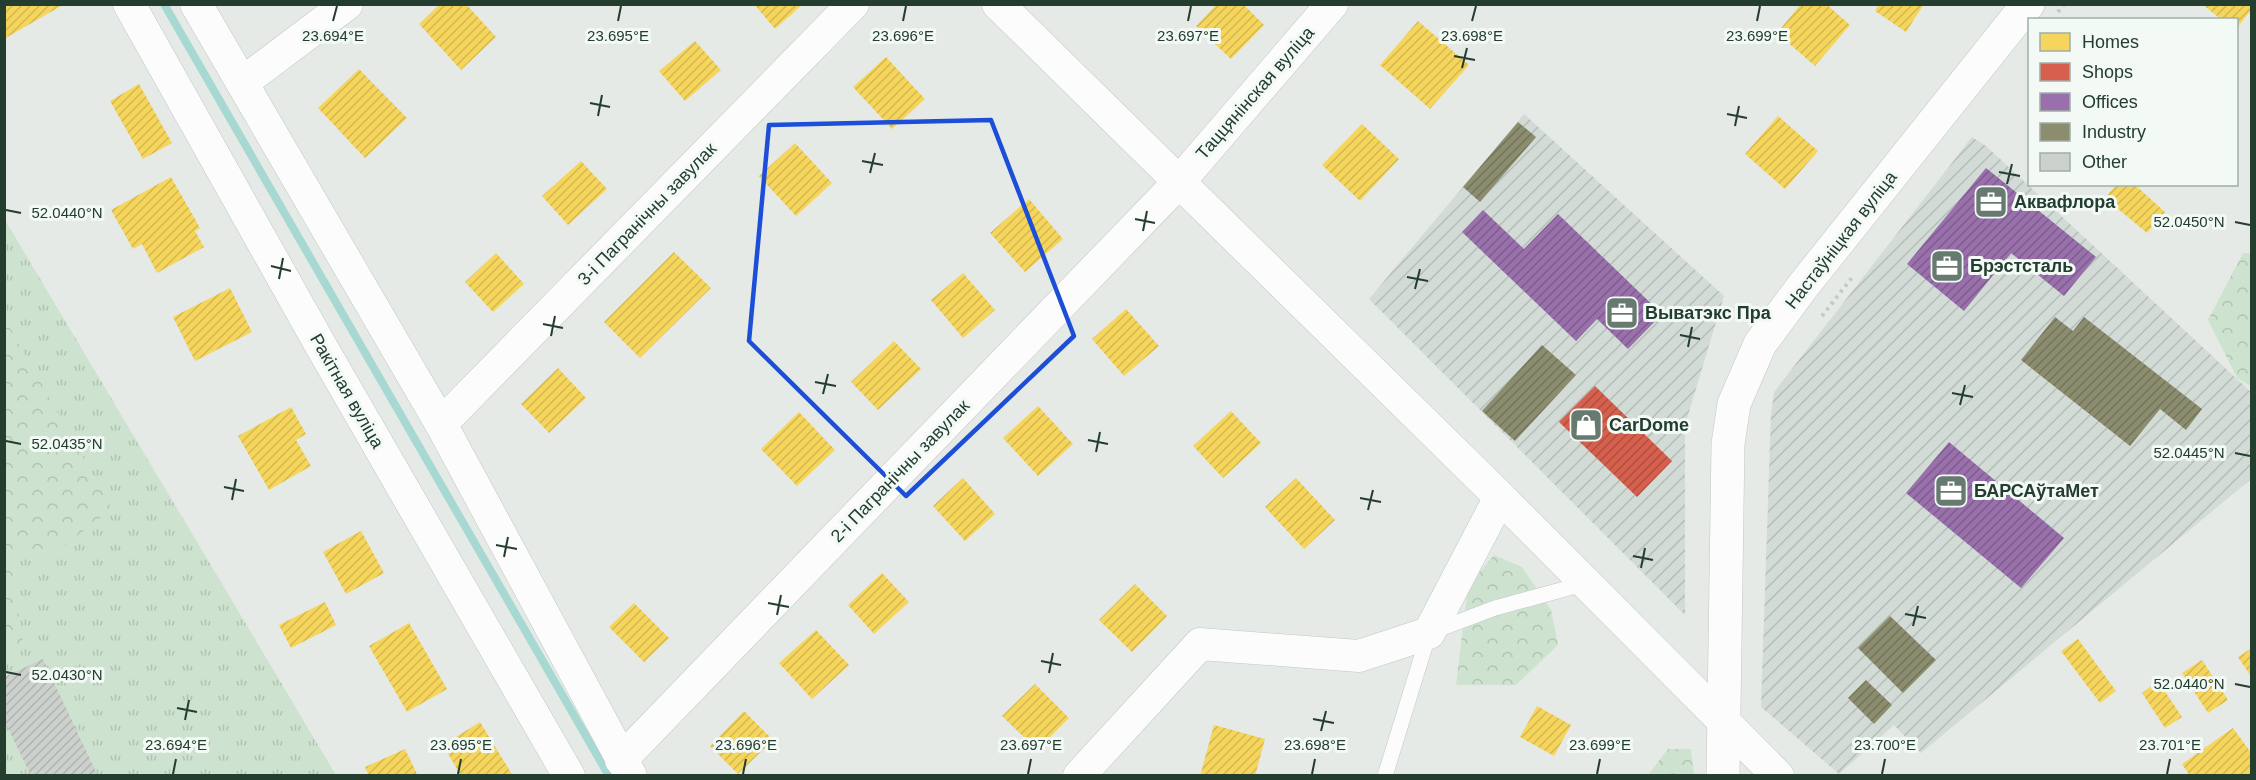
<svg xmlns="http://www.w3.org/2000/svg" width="2256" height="780" font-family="Helvetica,sans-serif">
	<defs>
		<pattern id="industrial-furrows" width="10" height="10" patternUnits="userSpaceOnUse" patternTransform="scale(1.5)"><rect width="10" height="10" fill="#d3dbd6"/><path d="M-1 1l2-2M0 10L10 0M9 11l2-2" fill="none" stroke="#b5bdb8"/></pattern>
		<pattern id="grass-tufts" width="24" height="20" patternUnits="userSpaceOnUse" patternTransform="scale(1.5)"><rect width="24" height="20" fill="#cee3cf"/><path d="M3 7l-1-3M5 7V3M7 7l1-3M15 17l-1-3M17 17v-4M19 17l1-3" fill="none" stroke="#b1c4b2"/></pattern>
		<pattern id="forest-crowns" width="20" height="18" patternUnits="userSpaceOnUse" patternTransform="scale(1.5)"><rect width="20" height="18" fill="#cee3cf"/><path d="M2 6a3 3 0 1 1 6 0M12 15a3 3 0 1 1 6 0" fill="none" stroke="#b1c4b2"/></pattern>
		<pattern id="homes-hatch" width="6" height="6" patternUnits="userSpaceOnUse" patternTransform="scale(1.5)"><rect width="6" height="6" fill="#f6d55c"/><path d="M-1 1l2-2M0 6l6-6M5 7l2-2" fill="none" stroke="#d3b850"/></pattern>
		<pattern id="shops-hatch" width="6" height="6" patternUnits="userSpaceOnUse" patternTransform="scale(1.5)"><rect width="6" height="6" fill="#d6604d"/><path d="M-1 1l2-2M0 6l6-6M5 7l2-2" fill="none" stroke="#ad5040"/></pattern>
		<pattern id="offices-hatch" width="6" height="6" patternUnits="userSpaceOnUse" patternTransform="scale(1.5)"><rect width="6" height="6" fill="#9970ab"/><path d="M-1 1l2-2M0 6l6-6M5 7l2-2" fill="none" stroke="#7c5d8c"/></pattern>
		<pattern id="industry-hatch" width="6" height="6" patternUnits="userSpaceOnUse" patternTransform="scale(1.5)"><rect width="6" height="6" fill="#8c8c6e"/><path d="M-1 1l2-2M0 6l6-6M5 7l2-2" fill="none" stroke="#72745b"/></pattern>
		<pattern id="building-hatch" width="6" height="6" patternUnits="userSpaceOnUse" patternTransform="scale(1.5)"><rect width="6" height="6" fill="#ccd1ce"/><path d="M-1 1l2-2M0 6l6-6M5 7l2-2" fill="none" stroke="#afb4b1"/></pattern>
	</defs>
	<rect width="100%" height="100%" fill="#e5eae7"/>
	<g fill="url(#industrial-furrows)">
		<path d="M1524,114L1724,296L1685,425V615L1369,299Z"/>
		<path d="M1972,137L1986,146L2251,392V479L1921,753L1894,725L1839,774L1761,707L1771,414L1774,392Z"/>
	</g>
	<path fill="url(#grass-tufts)" d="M5,220L336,775H5Z"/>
	<g fill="url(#forest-crowns)">
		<path d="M2243,253H2251V386L2237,378L2208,320Z"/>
		<path d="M5,319L112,509L57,551H9L23,643L5,650Z"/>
		<path d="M1494,555L1522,567L1551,610L1558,645L1516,685H1456L1468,586Z"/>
		<path d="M1668,749H1691L1694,775H1648Z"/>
	</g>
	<g fill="url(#homes-hatch)">
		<path d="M4,4H60L61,6L4,39Z"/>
		<path d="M440,4H466L496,37L461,70L419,24Z"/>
		<path d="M754,4H803L775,29Z"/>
		<path d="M1217,4H1243L1264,25L1231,59L1196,26Z"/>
		<path d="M1801,4H1826L1850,25L1815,66L1777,33Z"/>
		<path d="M1879,4H1924L1906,32L1875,11Z"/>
		<path d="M2202,4H2252V9L2236,29V20H2222Z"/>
		<path d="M1418,21L1469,65L1430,109L1380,65Z"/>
		<path d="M695,41L721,70L685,101L659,71Z"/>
		<path d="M886,57L925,99L892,129L853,87Z"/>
		<path d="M359,69L407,118L365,158L318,108Z"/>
		<path d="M139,84L172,143L143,159L110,101Z"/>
		<path d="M1778,116L1818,151L1785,189L1745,154Z"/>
		<path d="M1362,124L1399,159L1360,201L1322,165Z"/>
		<path d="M795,143L832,183L796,216L759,176Z"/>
		<path d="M581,161L607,189L568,225L542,196Z"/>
		<path d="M171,177L200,228L195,231L204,247L157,273L142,244L133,249L111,210Z"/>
		<path d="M2117,184H2134L2165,212L2147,233L2105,198Z"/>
		<path d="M1029,199L1063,239L1025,272L990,233Z"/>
		<path d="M674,252L711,288L640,358L604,322Z"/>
		<path d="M496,253L524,284L493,312L465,282Z"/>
		<path d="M963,273L995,310L963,338L931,300Z"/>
		<path d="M230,288L252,332L195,361L173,317Z"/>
		<path d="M1126,309L1159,346L1124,376L1092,339Z"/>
		<path d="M894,341L921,369L878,410L851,382Z"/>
		<path d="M558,368L586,398L549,433L521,404Z"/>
		<path d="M1038,406L1073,444L1038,476L1003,438Z"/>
		<path d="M291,407L306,434L296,440L311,466L269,490L238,436Z"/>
		<path d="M1231,411L1261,443L1223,478L1193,446Z"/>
		<path d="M799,412L835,450L797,486L761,449Z"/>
		<path d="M963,478L995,514L965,541L933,506Z"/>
		<path d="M1296,478L1335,520L1304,549L1265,507Z"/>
		<path d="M361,531L384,573L346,594L323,552Z"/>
		<path d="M882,573L909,602L874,634L848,605Z"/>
		<path d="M1135,584L1167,616L1132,652L1099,620Z"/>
		<path d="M325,602L336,625L291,648L279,625Z"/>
		<path d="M634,603L669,638L644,662L609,627Z"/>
		<path d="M409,623L447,689L407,712L369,646Z"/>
		<path d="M816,630L849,665L812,699L779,663Z"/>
		<path d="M2078,639L2116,691L2100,703L2061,651Z"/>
		<path d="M2252,648V678L2238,657Z"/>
		<path d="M2202,660L2228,700L2208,713L2182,673Z"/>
		<path d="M2158,681L2182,717L2165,728L2142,693Z"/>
		<path d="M1035,684L1069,718L1037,750L1002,716Z"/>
		<path d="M1537,706L1571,725L1554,756L1520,737Z"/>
		<path d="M744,711L773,740L738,774L710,746Z"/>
		<path d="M480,722L513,776H461L443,745Z"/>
		<path d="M1214,725L1265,739L1255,776H1200Z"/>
		<path d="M2233,728L2252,754V776H2190L2182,764Z"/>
		<path d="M405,749L418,776H369L365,767Z"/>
	</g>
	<path fill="url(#shops-hatch)" d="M1595,386L1672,461L1637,497L1559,422Z"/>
	<g fill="url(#offices-hatch)">
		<path d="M1986,168L2096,257L2064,296L2011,253L1964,311L1907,264Z"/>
		<path d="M1483,210L1524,249L1558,214L1662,314L1628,349L1597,319L1576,341L1462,232Z"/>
		<path d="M1949,442L2064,538L2021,588L1906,493Z"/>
	</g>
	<g fill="url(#industry-hatch)">
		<path d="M1518,122L1536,137L1480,202L1463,187Z"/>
		<path d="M2055,317L2073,331L2084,317L2202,409L2186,430L2160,409L2130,446L2021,360Z"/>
		<path d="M1542,345L1576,375L1515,441L1482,411Z"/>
		<path d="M1890,616L1936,660L1903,693L1858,648Z"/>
		<path d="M1866,680L1892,705L1874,724L1848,698Z"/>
	</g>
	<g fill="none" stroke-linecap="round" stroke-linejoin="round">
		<path stroke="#a7d8d2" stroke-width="8" d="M164,4L609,776"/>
	</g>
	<path fill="url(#building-hatch)" d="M43,659L98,776H31L4,720V677Z"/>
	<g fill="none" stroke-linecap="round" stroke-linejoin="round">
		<defs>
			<path id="service" d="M1385,776L1429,633L1495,608L1587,583"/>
			<g id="minor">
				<path d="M129,4L321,346L569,776"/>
				<path d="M196,4L441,424L631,776"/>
				<path d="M998,4L1500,497L1778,776"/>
				<path d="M242,83L347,4"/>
				<path d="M441,424L853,4"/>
				<path d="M621,760L1179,182L1332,4"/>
				<path d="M1079,776L1200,644L1359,656L1429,633L1500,497"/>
			</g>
			<path id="tertiary" d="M1723,776L1728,444L1734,404L1760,344L1803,286L2028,4"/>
		</defs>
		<use href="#service" stroke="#c2c7c4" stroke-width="16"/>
		<use href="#minor" stroke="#c2c7c4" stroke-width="33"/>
		<use href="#tertiary" stroke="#c2c7c4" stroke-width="34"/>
		<g stroke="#c2cac5" stroke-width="4" stroke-dasharray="3 4.5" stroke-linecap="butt">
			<path d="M2058,12L2064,4"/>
			<path d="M1822,316L1854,275"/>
		</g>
		<use href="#service" stroke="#fbfcfb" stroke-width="15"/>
		<use href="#minor" stroke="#fbfcfb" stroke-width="32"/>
		<use href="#tertiary" stroke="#fbfcfb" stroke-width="33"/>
	</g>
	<path fill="none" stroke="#1d4ed8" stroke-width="4.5" stroke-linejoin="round" d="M991,120L1074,336L906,496L749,341L769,125Z"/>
	<path fill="none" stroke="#233d2f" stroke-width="2" d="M333,21L337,6M618,21L621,6M903,21L906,6M1188,21L1191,6M1472,21L1476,6M1757,21L1760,6M1454,56L1475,60M1462,68L1467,48M590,103L610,107M1727,114L1747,118M598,116L602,95M1735,126L1739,106M862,161L883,165M1999,172L2020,176M870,173L875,153M2007,184L2012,164M6,210L21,213M1135,219L1155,223M2235,222L2250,225M1143,231L1147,211M271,266L291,271M1407,277L1428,281M279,279L283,258M1415,289L1420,269M543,324L563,328M1680,335L1700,339M551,336L555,316M1688,347L1692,327M815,382L836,386M1952,393L1973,397M823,394L828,374M1960,405L1965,385M1088,440L1108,444M6,441L21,444M1096,452L1100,432M2235,453L2250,456M224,487L244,491M1360,498L1381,502M232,500L236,479M1368,510L1373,490M496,545L517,549M1633,556L1653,560M504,557L508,537M1641,568L1645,548M768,603L789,607M1905,614L1926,618M777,615L781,595M1913,626L1918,606M1041,661L1061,665M6,672L21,675M1049,673L1053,653M2235,684L2250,687M177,708L197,712M1313,719L1334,723M185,720L189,700M1321,731L1326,711M173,774L176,759M458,774L461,759M743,774L746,759M1028,774L1031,759M1312,774L1315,759M1597,774L1600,759M1882,774L1885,759M2167,774L2170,759"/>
	<defs>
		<symbol id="office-square" viewBox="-11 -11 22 22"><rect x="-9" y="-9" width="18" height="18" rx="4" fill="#677a6f" stroke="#f3f9f5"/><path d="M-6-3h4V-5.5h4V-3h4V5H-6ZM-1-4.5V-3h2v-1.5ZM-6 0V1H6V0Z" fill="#fff"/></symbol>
		<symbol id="shop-square" viewBox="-11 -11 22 22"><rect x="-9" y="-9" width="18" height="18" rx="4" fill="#677a6f" stroke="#f3f9f5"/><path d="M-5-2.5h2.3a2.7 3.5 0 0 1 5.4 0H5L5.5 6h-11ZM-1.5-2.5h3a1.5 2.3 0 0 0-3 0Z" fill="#fff"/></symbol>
	</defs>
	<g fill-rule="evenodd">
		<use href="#office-square" x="1972" y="183" width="38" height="38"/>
		<use href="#office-square" x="1928" y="247" width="38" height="38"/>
		<use href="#office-square" x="1603" y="294" width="38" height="38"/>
		<use href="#shop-square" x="1567" y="406" width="38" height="38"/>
		<use href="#office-square" x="1932" y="472" width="38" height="38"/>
	</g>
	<g text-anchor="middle" stroke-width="6" stroke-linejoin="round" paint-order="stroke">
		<g font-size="18" fill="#233d2f" stroke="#f3f9f5">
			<text transform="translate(1255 93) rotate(-49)" y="6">Таццянінская вуліца</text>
			<text transform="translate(647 214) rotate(-46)" y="6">3-і Пагранічны завулак</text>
			<text transform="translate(1841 240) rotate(-52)" y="6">Настаўніцкая вуліца</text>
			<text transform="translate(347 391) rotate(60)" y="6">Ракітная вуліца</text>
			<text transform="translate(900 471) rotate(-46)" y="6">2-і Пагранічны завулак</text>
		</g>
		<g font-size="18" font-weight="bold" fill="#233d2f" stroke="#f3f9f5" text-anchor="start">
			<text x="2014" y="208">Аквафлора</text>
			<text x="1970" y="272">Брэстсталь</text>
			<text x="1645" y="319">Выватэкс Пра</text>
			<text x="1609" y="431">CarDome</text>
			<text x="1974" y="497">БАРСАўтаМет</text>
		</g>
	</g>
	<g font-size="15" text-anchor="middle" fill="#233d2f" stroke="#f3f9f5" stroke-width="6" stroke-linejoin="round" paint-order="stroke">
		<text x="333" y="41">23.694°E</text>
		<text x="618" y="41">23.695°E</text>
		<text x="903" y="41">23.696°E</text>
		<text x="1188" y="41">23.697°E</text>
		<text x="1472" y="41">23.698°E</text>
		<text x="1757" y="41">23.699°E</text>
		<text x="67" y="218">52.0440°N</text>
		<text x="2189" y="227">52.0450°N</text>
		<text x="67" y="449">52.0435°N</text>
		<text x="2189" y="458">52.0445°N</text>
		<text x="67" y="680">52.0430°N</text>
		<text x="2189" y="689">52.0440°N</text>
		<text x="176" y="750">23.694°E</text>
		<text x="461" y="750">23.695°E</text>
		<text x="746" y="750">23.696°E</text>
		<text x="1031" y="750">23.697°E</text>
		<text x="1315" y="750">23.698°E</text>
		<text x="1600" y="750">23.699°E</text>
		<text x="1885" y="750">23.700°E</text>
		<text x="2170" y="750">23.701°E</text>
	</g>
	<rect width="2256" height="780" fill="none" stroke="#233d2f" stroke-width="12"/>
	<rect x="2028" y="18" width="210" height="168" fill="#f3f9f5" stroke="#a0aea6" stroke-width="1.5"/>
	<rect x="2040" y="33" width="30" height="18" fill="#f6d55c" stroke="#a0aea6" stroke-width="1.5"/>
	<text x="2082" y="48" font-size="18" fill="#233d2f">Homes</text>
	<rect x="2040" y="63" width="30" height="18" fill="#d6604d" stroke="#a0aea6" stroke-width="1.5"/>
	<text x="2082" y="78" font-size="18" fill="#233d2f">Shops</text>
	<rect x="2040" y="93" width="30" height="18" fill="#9970ab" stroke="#a0aea6" stroke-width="1.5"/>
	<text x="2082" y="108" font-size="18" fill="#233d2f">Offices</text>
	<rect x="2040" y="123" width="30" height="18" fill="#8c8c6e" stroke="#a0aea6" stroke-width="1.5"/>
	<text x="2082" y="138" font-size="18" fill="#233d2f">Industry</text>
	<rect x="2040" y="153" width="30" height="18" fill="#ccd1ce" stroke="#a0aea6" stroke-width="1.5"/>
	<text x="2082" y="168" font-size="18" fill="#233d2f">Other</text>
</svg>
